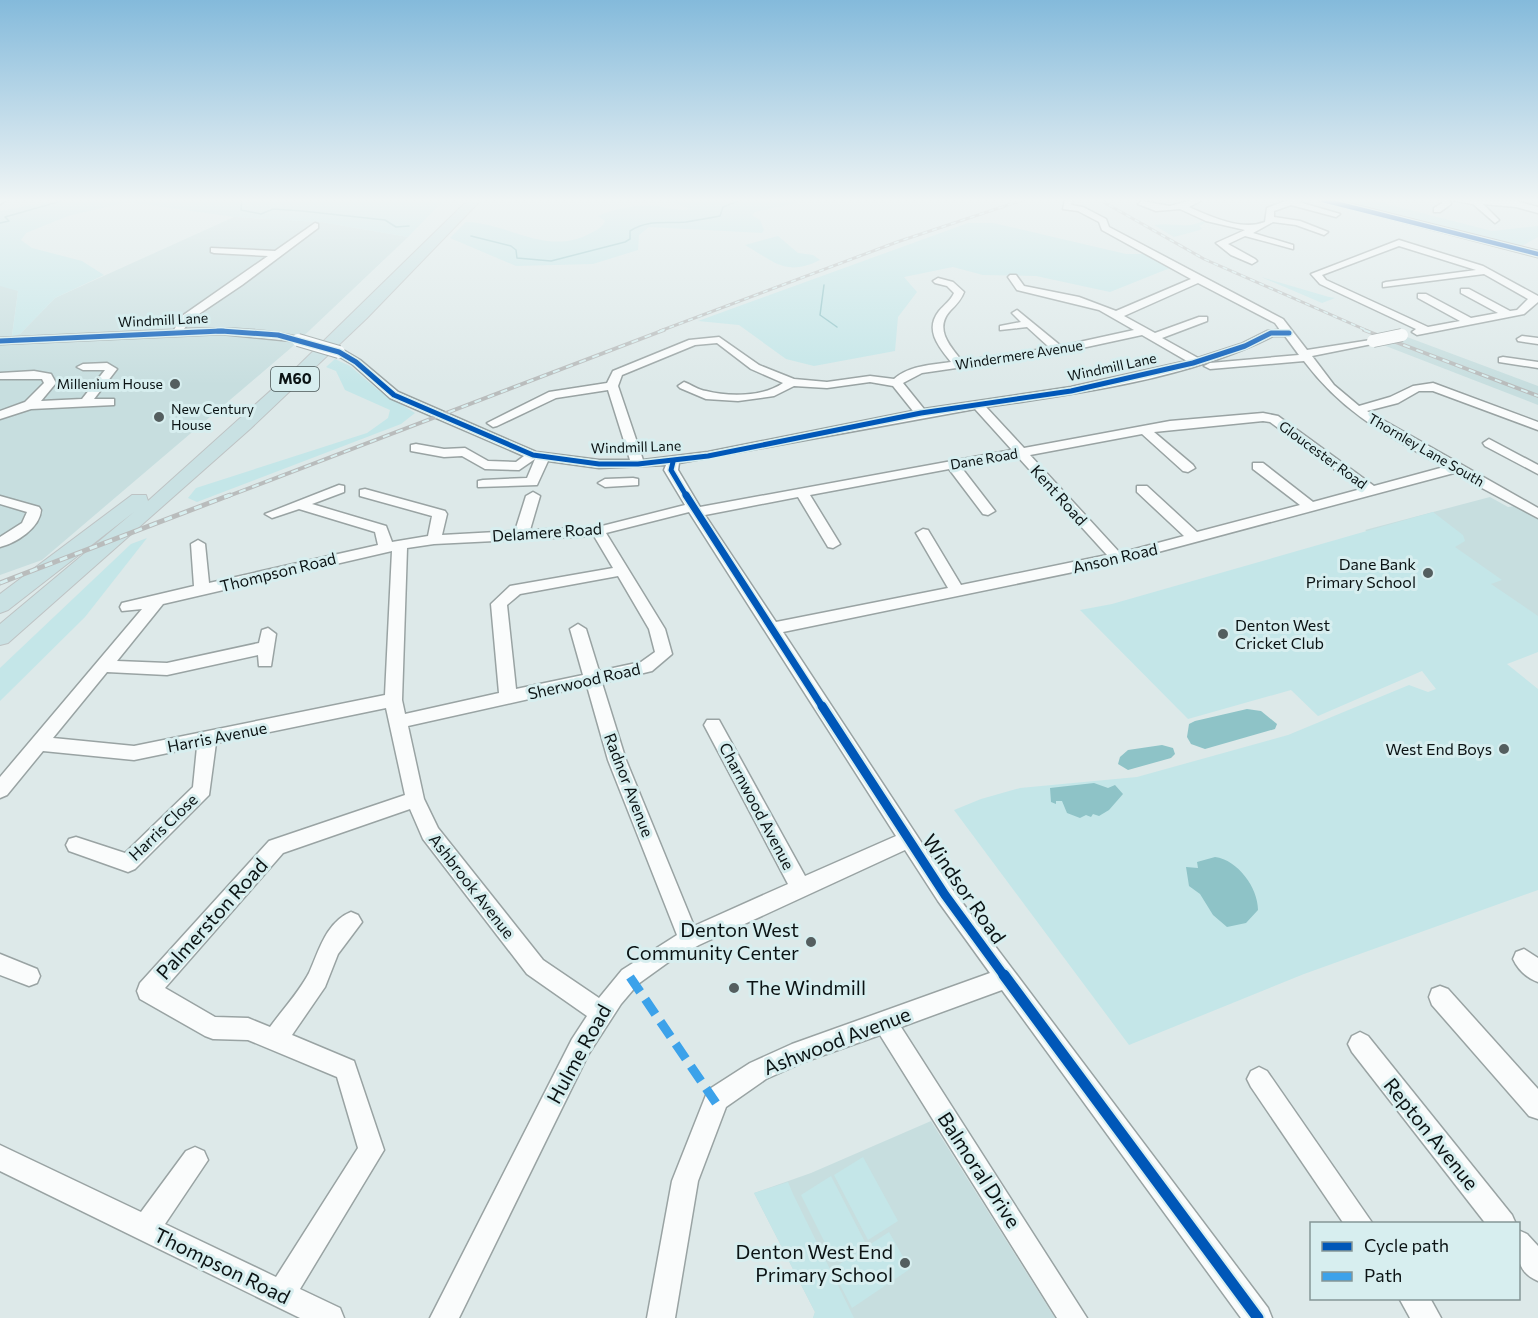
<svg xmlns="http://www.w3.org/2000/svg" width="1538" height="1318" font-family="Commissioner,sans-serif">
	<rect width="100%" height="100%" fill="#dde9e9"/>
	<g fill="#c7dedf">
		<path d="M234,217L321,222L408,237L292,347L42,560L0,575V286H10L18,291L12,335L20,334L55,298Z"/>
		<path d="M1407,337L1538,386V405L1378,343Z"/>
		<path d="M1490,497L1508,507L1515,506L1538,519V652L1365,530Z"/>
		<path d="M931,1121L1055,1318H813L815,1312L754,1193L811,1173Z"/>
	</g>
	<g fill="#c4e6e8">
		<path d="M59,200H444L408,237L321,222L234,217L128,202L68,216L26,233L21,240L32,248L82,261L104,275L55,298L20,334L12,336L18,291L0,286V211Z"/>
		<path d="M668,200H811L755,212L752,215L760,220L764,230L762,233L649,227L639,235L638,250L593,264L516,266L450,238L466,222C508,223 545,255 587,235C595,231 602,228 605,221L598,216C614,208 639,205 656,206C669,207 678,212 690,209Z"/>
		<path d="M1332,200H1371L1492,231L1538,226V237L1520,247Z"/>
		<path d="M1206,220L1209,221L1199,226L1202,228L1200,230L1174,237L1154,225C1176,222 1185,230 1206,220Z"/>
		<path d="M968,223H993L1126,254H1149L1170,268L1110,292L1036,276L983,275L953,267L904,277L917,292L898,317L895,351L814,366L786,359L739,325L698,321Z"/>
		<path d="M778,236L798,253L813,255L820,260C785,277 775,262 745,245Z"/>
		<path d="M1261,277L1329,297L1335,298L1322,303Z"/>
		<path d="M335,359L350,366L378,390L415,413L401,424L197,502L188,498L196,488L367,433L388,418L390,410L345,390L336,371L326,367Z"/>
		<path d="M1433,512L1463,535L1465,541L1455,547L1502,580L1491,584L1538,616V652L1507,664L1538,689V890L1304,974L1129,1045L954,810L981,799L1020,788L1137,777L1288,735L1409,685L1428,692L1436,689L1422,671L1318,716L1291,690L1188,719L1080,610L1112,604Z"/>
		<path d="M147,538L85,617L0,701V668L131,544Z"/>
		<path d="M863,1157L898,1221L868,1240L834,1175Z"/>
		<path d="M831,1176L865,1242L834,1261L801,1195Z"/>
		<path d="M788,1182L793,1194L854,1318H813L815,1312L754,1193Z"/>
		<path d="M889,1232L910,1269L852,1308L832,1269Z"/>
	</g>
	<g fill="#8ec3c7">
		<path d="M1247,709L1261,711L1277,724L1275,729L1205,749L1191,744L1187,737L1189,724L1195,721Z"/>
		<path d="M1162,745L1173,748L1175,754L1171,758L1128,770L1118,764L1120,757L1128,750Z"/>
		<path d="M1094,783L1108,788L1115,785L1123,794L1109,810L1099,816L1093,814L1091,817L1086,815L1080,818L1067,813L1062,801H1056V804L1051,802L1050,788Z"/>
		<path d="M1215,857C1238,860 1258,888 1258,910L1246,923L1227,927L1213,915L1200,894L1189,886L1186,867L1198,868L1197,862Z"/>
	</g>
	<g fill="none" stroke-linecap="round" stroke-linejoin="round">
		<g stroke="#8ec3c7" stroke-width="1.5">
			<path d="M242,200L241,210L261,214L273,209L302,211L385,220L396,227L409,226"/>
			<path d="M0,223L9,221L5,217L65,200"/>
			<path d="M471,236L511,246L516,250L517,258L551,261L625,242L630,239V231C649,219 665,224 686,222C698,220 709,218 720,216L723,207L741,200"/>
			<path d="M824,285L820,315L837,327"/>
		</g>
		<defs>
			<g id="minor">
				<path d="M0,200H6L0,204Z"/>
				<path d="M1065,200H1073L1071,205L1083,207L1106,219L1109,227L1283,319L1307,350L1377,339V343L1312,356L1334,385L1359,406L1390,397L1413,386L1433,383L1538,422V430L1433,391H1419L1398,403L1367,411L1538,508V518L1454,473L1117,563L783,632L952,889L1268,1308L1272,1318H1241L1002,990L901,1027L1087,1318H1057L880,1035L804,1062L766,1079L726,1107L698,1181L675,1318H647L672,1181L708,1090L750,1063L792,1044L990,973L938,901L905,850L699,945L670,961L638,984L621,1004L588,1055L459,1318H430L572,1039L587,1016L527,974L423,839L410,809L283,853L165,988L215,1017L248,1018L270,1027C283,1009 299,992 309,973C319,951 326,922 351,912L358,915L362,922L338,954L325,987L292,1035L354,1061L384,1150L300,1289L340,1308L344,1318H300L0,1171V1145L141,1212L186,1151L195,1147L204,1151L208,1160L165,1224L276,1277L358,1148L337,1077L248,1040L213,1039L205,1036L140,999L137,991L140,983L269,841L405,795L386,708L216,743L209,795L135,869L128,872L69,851L66,845L69,839L76,837L125,853L193,787L197,747L134,760L43,751L7,795L0,798V777L142,609L122,611L120,607L122,603L194,586L191,544L198,540L205,544L209,583L378,545L375,532L299,509L272,518L265,514L339,485L344,486V492L312,504L386,526L392,542L428,536L432,516L360,496V490L365,489L445,511L447,514L442,535L515,531L526,496L533,492L540,496L530,530L598,527L685,505L664,470L666,465L599,468L548,461L537,485L478,487V481L483,480L527,478L535,459L519,470L485,469L462,456L444,457L411,451V445L416,444L444,449L465,448L488,461L516,462L524,456L390,398L352,364L335,354V350H343L360,360L398,392L536,452L599,460H630L608,390L556,398L497,426L493,427L487,423L549,392L607,383L613,371L689,340L719,337L759,365L794,379L827,382L870,376L894,379C910,365 932,365 951,362C939,347 924,330 939,311C944,305 951,300 954,293L947,286L935,283L933,281L938,278L953,282L964,292C961,300 956,305 950,311C934,329 950,346 962,361L1050,348L1027,327L1000,330V326L1021,322L1012,313L1017,310L1061,346L1134,330L1099,310L1017,290L1008,277L1010,275H1016L1024,286L1079,297L1116,311L1191,279L1102,230L1099,222L1078,211L1063,209ZM1198,283L1275,323L1280,330L1267,331L1241,344L1198,358L1162,338L1207,321V317H1199L1155,333L1124,316ZM1142,335L1187,361L1071,387L924,409L903,383L922,373L1059,353ZM1273,336H1285L1299,355L1210,363L1204,366L1210,369L1304,361C1345,415 1387,435 1444,467L1374,486L1278,416L1263,413L1170,421L1024,448L986,407C1077,394 1191,378 1273,336ZM717,343L751,369L783,383C763,397 729,397 706,391C698,390 692,385 684,382L678,386L680,388L706,399L738,401L774,396L794,386L827,388L870,382L893,386L913,411L708,452L643,460L618,386L622,375L695,345ZM975,409L1012,450L700,507L678,470L679,463ZM1263,421L1270,422L1361,489L1313,502L1263,463H1253V469L1300,505L1197,532L1147,486H1137V492L1184,536L1120,553L1030,455L1142,434L1183,471L1188,472L1195,468L1193,465L1154,432ZM1018,457L1107,555L961,585L928,530L923,529L916,533L948,588L776,622L705,515L798,497L828,547L833,548L840,544L810,495L949,469L983,514L988,515L995,511L961,467ZM689,512L896,836L805,876L719,720H707L704,725L788,884L694,926L626,760L602,683L652,671L672,654L665,629L606,533ZM594,536L613,568L510,586L491,604L499,693L405,714L402,700L407,548L434,544ZM392,551L385,695L134,746L53,738L107,672L167,675L258,655L259,666H271L276,634L268,628L262,630L259,643L167,663L117,661L163,604ZM618,576L649,629L655,652L641,662L599,671L586,629L578,624L570,629L583,675L516,689L507,605L520,594ZM587,686L608,760L677,935L622,970L599,998L543,960L438,828L424,799L408,726Z"/>
				<path d="M1191,200H1202L1189,207C1211,217 1242,231 1265,222L1267,208L1288,200H1301L1299,202L1340,214L1336,217L1291,205L1274,211V217L1300,221L1328,232L1324,235L1296,225L1273,222L1253,233L1293,245V249L1245,236L1228,244L1255,259L1257,261L1252,264L1231,255L1216,243L1245,230L1206,221L1180,209L1156,211L1138,204L1142,201L1170,206Z"/>
				<path d="M1319,200H1334L1538,251V257Z"/>
				<path d="M1441,200H1449L1451,204L1440,212H1434V208L1442,203Z"/>
				<path d="M1451,200L1516,201L1538,207V213L1516,207L1483,204L1499,220L1495,223L1473,204Z"/>
				<path d="M315,223L318,224V228L242,285L190,320L184,329C224,328 263,328 302,338V342L221,334L0,344V338L174,330L182,316L268,256L214,253L211,252V248L275,251Z"/>
				<path d="M1399,240L1483,266L1538,296V302L1524,314L1417,335L1412,332L1416,329L1320,284L1311,274ZM1399,246L1476,270L1386,282L1383,283V287L1484,274L1528,299L1517,310L1510,311L1469,289H1461V293L1498,313L1471,318L1426,294H1418V298L1460,321L1428,327L1326,280L1322,275Z"/>
				<path d="M1522,336L1538,338V344L1518,341L1517,339Z"/>
				<path d="M1503,357L1538,362V368L1499,362V358Z"/>
				<path d="M107,363L117,369L94,399H114V405L31,409L0,419V411L25,402L44,383L42,379H0V373L34,371L51,374L56,383L41,401L82,399L105,370H83L77,367L83,364Z"/>
				<path d="M1489,439L1538,465V474L1485,446L1483,443Z"/>
				<path d="M633,478L638,479V485L605,487L598,483L605,479Z"/>
				<path d="M0,496L39,507L41,510C40,528 16,543 0,547V537L22,523L27,512L0,504Z"/>
				<path d="M1524,949L1538,958V982C1527,978 1518,970 1513,959L1516,952Z"/>
				<path d="M0,954L37,969L40,976L37,983L29,986L0,975Z"/>
				<path d="M1440,986L1448,989L1538,1089V1119L1529,1116L1432,1005L1429,997L1432,989Z"/>
				<path d="M1360,1032L1368,1036L1512,1215L1516,1224H1486L1352,1052L1348,1044L1352,1036Z"/>
				<path d="M1259,1067L1267,1071L1373,1224H1344L1251,1087L1247,1079L1251,1071Z"/>
				<path d="M1518,1230L1527,1234L1538,1246V1281C1514,1271 1518,1252 1518,1230Z"/>
				<path d="M1399,1298H1430L1441,1318H1410Z"/>
			</g>
			<path id="highway" d="M468,200H481L367,318L250,429L8,643L0,645V624L134,512L8,610L0,613V594L132,495H146L148,501L297,367Z"/>
		</defs>
		<use href="#minor" stroke="#99a3a3" stroke-width="3"/>
		<use href="#highway" stroke="#bec3c4" stroke-width="2"/>
		<use href="#minor" fill="#fafcfc" fill-rule="evenodd"/>
		<use href="#highway" fill="#c9e1e3" fill-rule="evenodd"/>
		<defs>
			<g id="rail-far2">
				<path d="M1100,200L1204,259L1368,331"/>
				<path d="M660,331L897,242L1023,200"/>
			</g>
			<g id="rail-far1">
				<path d="M1364,330L1538,396"/>
				<path d="M226,497L664,330"/>
			</g>
			<path id="rail" d="M0,583L230,495"/>
		</defs>
		<use href="#rail-far2" stroke="#b9bcbc" stroke-width="3"/>
		<use href="#rail-far1" stroke="#b9bcbc" stroke-width="4"/>
		<use href="#rail" stroke="#b9bcbc" stroke-width="5"/>
		<use href="#rail-far2" stroke="#d7eeef" stroke-width="1.5" stroke-dasharray="5" stroke-linecap="butt"/>
		<use href="#rail-far1" stroke="#d7eeef" stroke-width="2" stroke-dasharray="7" stroke-linecap="butt"/>
		<use href="#rail" stroke="#d7eeef" stroke-width="3" stroke-dasharray="8" stroke-linecap="butt"/>
		<defs>
			<g id="minor-bridge">
				<path d="M298,340L339,352"/>
				<path d="M1373,341L1402,335"/>
			</g>
		</defs>
		<use href="#minor-bridge" stroke="#99a3a3" stroke-width="14" stroke-linecap="butt"/>
		<use href="#minor-bridge" stroke="#fafcfc" stroke-width="12"/>
		<path stroke="#3ca2ea" stroke-width="9" stroke-dasharray="18 9" stroke-linecap="butt" d="M630,977L716,1103"/>
		<defs>
			<g id="cycleway-far4">
				<path d="M1323,200L1538,254"/>
				<path d="M217,331H224"/>
			</g>
			<g id="cycleway-far3">
				<path d="M0,341L221,331L278,335L339,352L356,362L394,395L533,455L599,464H638L708,456L921,413L1071,391L1193,363L1245,346L1271,333H1289"/>
				<path d="M673,462L671,470L687,497"/>
			</g>
			<path id="cycleway-far2" d="M686,495L823,708"/>
			<path id="cycleway-far1" d="M822,706L945,895L1005,977"/>
			<path id="cycleway" d="M1004,975L1258,1318"/>
		</defs>
		<use href="#cycleway-far4" stroke="#d7eeef" stroke-width="7"/>
		<use href="#cycleway-far3" stroke="#d7eeef" stroke-width="8"/>
		<use href="#cycleway-far2" stroke="#d7eeef" stroke-width="10"/>
		<use href="#cycleway-far1" stroke="#d7eeef" stroke-width="13"/>
		<use href="#cycleway" stroke="#d7eeef" stroke-width="15"/>
		<use href="#cycleway-far4" stroke="#0057b8" stroke-width="4.5"/>
		<use href="#cycleway-far3" stroke="#0057b8" stroke-width="5"/>
		<use href="#cycleway-far2" stroke="#0057b8" stroke-width="7"/>
		<use href="#cycleway-far1" stroke="#0057b8" stroke-width="9"/>
		<use href="#cycleway" stroke="#0057b8" stroke-width="11"/>
	</g>
	<linearGradient id="sky" x2="0" y2="1"><stop stop-color="#84badb"/><stop offset="0.52" stop-color="#f0f5f5"/><stop offset="1" stop-color="#f0f5f5" stop-opacity="0"/></linearGradient>
	<rect width="1538" height="385" fill="url(#sky)"/>
	<g fill="#545e5f" stroke="#d7eeef" stroke-width="2">
		<circle cx="175" cy="384" r="6"/>
		<circle cx="159" cy="417" r="6"/>
		<circle cx="1428" cy="573" r="6"/>
		<circle cx="1223" cy="634" r="6"/>
		<circle cx="1504" cy="749" r="6"/>
		<circle cx="811" cy="942" r="6"/>
		<circle cx="734" cy="988" r="6"/>
		<circle cx="905" cy="1263" r="6"/>
	</g>
	<g text-anchor="middle" stroke-width="6" stroke-linejoin="round" paint-order="stroke">
		<g font-size="14" fill="#0b1314" stroke="#d7eeef">
			<text transform="translate(163 320) rotate(-3)" y="5">Windmill Lane</text>
			<text transform="translate(1019 355) rotate(-9)" y="5">Windermere Avenue</text>
			<text transform="translate(1112 367) rotate(-12)" y="5">Windmill Lane</text>
			<text transform="translate(636 447) rotate(-2)" y="5">Windmill Lane</text>
			<text transform="translate(1426 450) rotate(30)" y="5">Thornley Lane South</text>
			<text transform="translate(1323 455) rotate(36)" y="5">Gloucester Road</text>
			<text transform="translate(984 459) rotate(-10)" y="5">Dane Road</text>
		</g>
		<g font-size="14" fill="#0b1314" stroke="#d7eeef" text-anchor="end">
			<text x="163" y="389">Millenium House</text>
			<text x="171" y="414" text-anchor="start">New Century<tspan x="171" dy="16">House</tspan></text>
		</g>
		<rect fill="#d7eeef" stroke="#485556" stroke-width="1.5" x="271" y="367" width="48" height="24" rx="4.5"/>
		<g font-size="15" font-weight="bold" fill="#0b1314">
			<text x="295" y="384">M60</text>
		</g>
		<g font-size="16" fill="#0b1314" stroke="#d7eeef">
			<text transform="translate(1059 495) rotate(48)" y="6">Kent Road</text>
			<text transform="translate(547 532) rotate(-4)" y="6">Delamere Road</text>
			<text transform="translate(1115 558) rotate(-13)" y="6">Anson Road</text>
			<text transform="translate(278 572) rotate(-14)" y="6">Thompson Road</text>
			<text transform="translate(584 681) rotate(-13)" y="6">Sherwood Road</text>
			<text transform="translate(217 737) rotate(-11)" y="6">Harris Avenue</text>
			<text transform="translate(629 785) rotate(69)" y="6">Radnor Avenue</text>
			<text transform="translate(757 806) rotate(62)" y="6">Charnwood Avenue</text>
			<text transform="translate(163 827) rotate(-44)" y="6">Harris Close</text>
			<text transform="translate(472 886) rotate(52)" y="6">Ashbrook Avenue</text>
		</g>
		<g font-size="16" fill="#0b1314" stroke="#d7eeef" text-anchor="end">
			<text x="1416" y="570">Dane Bank<tspan x="1416" dy="18">Primary School</tspan></text>
			<text x="1235" y="631" text-anchor="start">Denton West<tspan x="1235" dy="18">Cricket Club</tspan></text>
			<text x="1492" y="755">West End Boys</text>
		</g>
		<g font-size="20" fill="#0b1314" stroke="#d7eeef">
			<text transform="translate(964 889) rotate(55)" y="7">Windsor Road</text>
			<text transform="translate(212 919) rotate(-48)" y="7">Palmerston Road</text>
			<text transform="translate(837 1041) rotate(-21)" y="7">Ashwood Avenue</text>
			<text transform="translate(579 1054) rotate(-61)" y="7">Hulme Road</text>
			<text transform="translate(1431 1134) rotate(51)" y="7">Repton Avenue</text>
			<text transform="translate(979 1170) rotate(57)" y="7">Balmoral Drive</text>
			<text transform="translate(222 1266) rotate(26)" y="7">Thompson Road</text>
		</g>
		<g font-size="20" fill="#0b1314" stroke="#d7eeef" text-anchor="end">
			<text x="799" y="937">Denton West<tspan x="799" dy="23">Community Center</tspan></text>
			<text x="746" y="995" text-anchor="start">The Windmill</text>
			<text x="893" y="1259">Denton West End<tspan x="893" dy="23">Primary School</tspan></text>
		</g>
	</g>
	<rect x="1310" y="1222" width="210" height="78" fill="#d7eeef" stroke="#859697" stroke-width="1.5"/>
	<rect x="1322" y="1242" width="30" height="9" fill="#0057b8" stroke="#859697" stroke-width="1.5"/>
	<text x="1364" y="1252" font-size="18" fill="#0b1314">Cycle path</text>
	<rect x="1322" y="1272" width="30" height="9" fill="#3ca2ea" stroke="#859697" stroke-width="1.5"/>
	<text x="1364" y="1282" font-size="18" fill="#0b1314">Path</text>
</svg>
